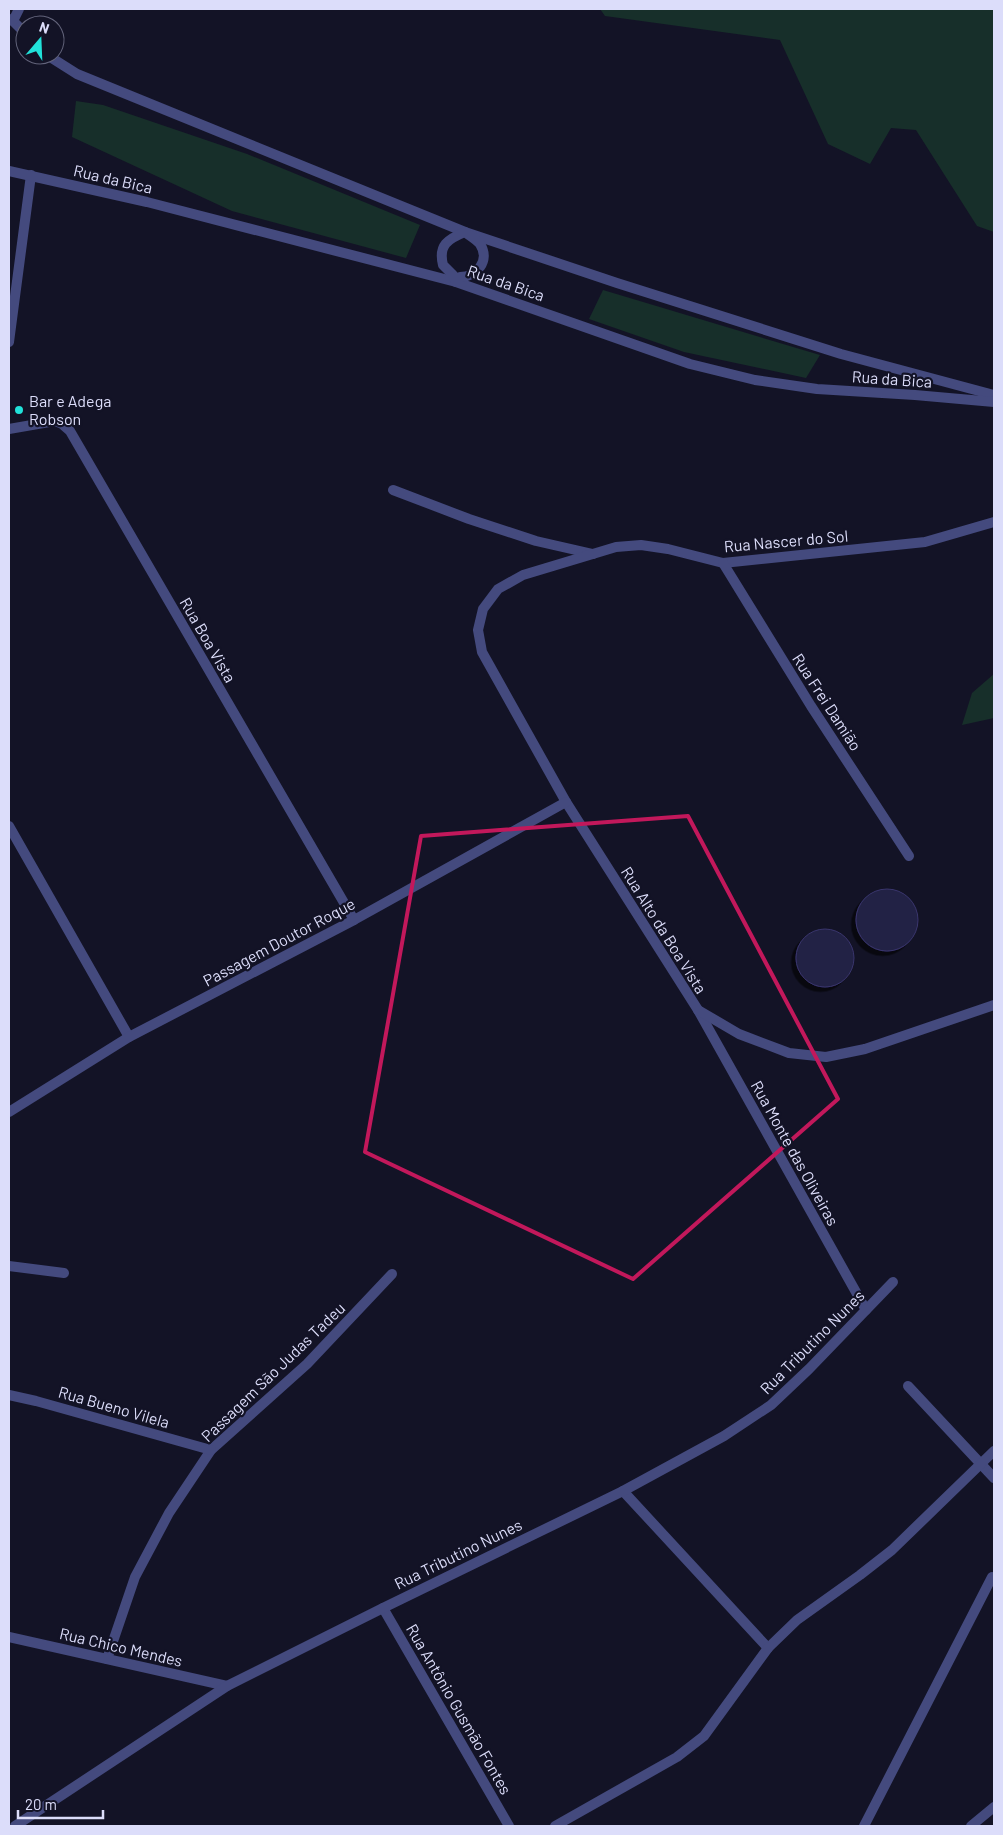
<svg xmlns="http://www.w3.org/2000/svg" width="1003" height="1835" font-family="Barlow,sans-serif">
	<defs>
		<filter id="shadow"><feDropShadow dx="-4.5" dy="4.5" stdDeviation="0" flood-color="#0009"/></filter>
	</defs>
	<rect width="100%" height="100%" fill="#131326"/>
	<g fill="#172f2a">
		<path d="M600,9H994V232L977,226L916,130L891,128L870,164L828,144L780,40L605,16Z"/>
		<path d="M76,101L103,105L247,154L420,225L406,258L232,211L72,137Z"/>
		<path d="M603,290L820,355L806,378L684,352L589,319Z"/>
		<path d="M994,674V718L962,725L972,693Z"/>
	</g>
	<g fill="#232144" stroke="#39366d" filter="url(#shadow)">
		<circle cx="887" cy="920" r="31"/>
		<circle cx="825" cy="958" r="29"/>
	</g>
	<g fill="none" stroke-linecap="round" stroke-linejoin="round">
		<g stroke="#444a7e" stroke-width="10">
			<path d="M9,342L31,175"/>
			<path d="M698,1010L866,1310"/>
			<path d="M9,1266L64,1273"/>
			<path d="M107,1659L135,1577L169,1513L211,1450L307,1364L392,1274"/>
			<path d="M864,1826L992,1577"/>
		</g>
		<g stroke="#444a7e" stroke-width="10">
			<path d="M9,19L13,21L25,33"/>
			<path d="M13,21L19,9"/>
			<path d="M47,55L77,74L465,232L617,283L841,354L994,395"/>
			<path d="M9,171L147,202L456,282L690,364L755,380L817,389L915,395L994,402"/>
			<path d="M465,232C470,236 476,239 480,244C491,261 476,277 460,277L456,282L453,275L443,265C438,245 448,239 465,232Z"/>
			<path d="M9,429L55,421L62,424L70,431L354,920"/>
			<path d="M393,490L469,519L536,541L593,554"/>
			<path d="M994,522L925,542L723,563L668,549L641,545L616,547L523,575L498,589L483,609L478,630L482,652L566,802L698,1010L739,1034L789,1053L826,1057L865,1049L994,1005"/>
			<path d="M723,563L811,706L909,856"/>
			<path d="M9,826L129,1037"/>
			<path d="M9,1112L129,1037L354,920L566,802"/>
			<path d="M908,1386L994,1478"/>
			<path d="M9,1395L36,1401L211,1450"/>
			<path d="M623,1491L768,1648"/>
			<path d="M383,1608L509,1826"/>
			<path d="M9,1637L227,1686"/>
			<path d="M15,1826L227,1686L383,1608L623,1491L724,1436L771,1405L809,1369L893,1282"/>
			<path d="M555,1826L677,1757L704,1736L768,1648L797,1620L860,1575L892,1550L994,1451"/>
			<path d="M971,1826L994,1807"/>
		</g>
	</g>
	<path fill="none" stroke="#c2185b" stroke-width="4" stroke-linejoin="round" d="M688,816L838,1099L633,1279L365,1152L421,836Z"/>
	<circle fill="#21e2da" stroke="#131326" stroke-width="2" cx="19" cy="410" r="5"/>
	<g text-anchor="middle" stroke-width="4.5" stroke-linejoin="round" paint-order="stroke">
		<g font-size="16" fill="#dcddfa" stroke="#131326">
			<text transform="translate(113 179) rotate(13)" y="6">Rua da Bica</text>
			<text transform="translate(506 283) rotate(19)" y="6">Rua da Bica</text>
			<text transform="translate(892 379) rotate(4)" y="6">Rua da Bica</text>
			<text transform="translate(786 541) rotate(-5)" y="6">Rua Nascer do Sol</text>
			<text transform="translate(208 640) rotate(60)" y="6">Rua Boa Vista</text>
			<text transform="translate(827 702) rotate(57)" y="6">Rua Frei Damião</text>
			<text transform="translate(664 930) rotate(58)" y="6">Rua Alto da Boa Vista</text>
			<text transform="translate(279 942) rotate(-28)" y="6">Passagem Doutor Roque</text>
			<text transform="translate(795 1153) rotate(61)" y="6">Rua Monte das Oliveiras</text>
			<text transform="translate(812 1342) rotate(-45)" y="6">Rua Tributino Nunes</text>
			<text transform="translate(273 1372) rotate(-44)" y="6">Passagem São Judas Tadeu</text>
			<text transform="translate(114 1407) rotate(16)" y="6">Rua Bueno Vilela</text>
			<text transform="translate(458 1554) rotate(-26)" y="6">Rua Tributino Nunes</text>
			<text transform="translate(121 1647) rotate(13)" y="6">Rua Chico Mendes</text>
			<text transform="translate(459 1709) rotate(60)" y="6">Rua Antônio Gusmão Fontes</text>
		</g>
		<g font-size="16" fill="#dcddfa" stroke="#131326" text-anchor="start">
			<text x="29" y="407">Bar e Adega<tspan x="29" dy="18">Robson</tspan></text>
		</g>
	</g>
	<rect width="1003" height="1835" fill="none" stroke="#dcddfa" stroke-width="20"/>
	<g transform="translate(40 40) rotate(19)"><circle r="24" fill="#131326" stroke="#63647b"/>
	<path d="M0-4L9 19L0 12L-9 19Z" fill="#21e2da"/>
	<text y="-8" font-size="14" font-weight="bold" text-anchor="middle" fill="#dcddfa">N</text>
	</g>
	<path d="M18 1810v8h85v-8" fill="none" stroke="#dcddfa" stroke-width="2.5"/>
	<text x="25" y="1810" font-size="15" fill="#dcddfa" stroke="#131326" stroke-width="4" paint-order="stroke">20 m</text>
</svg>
